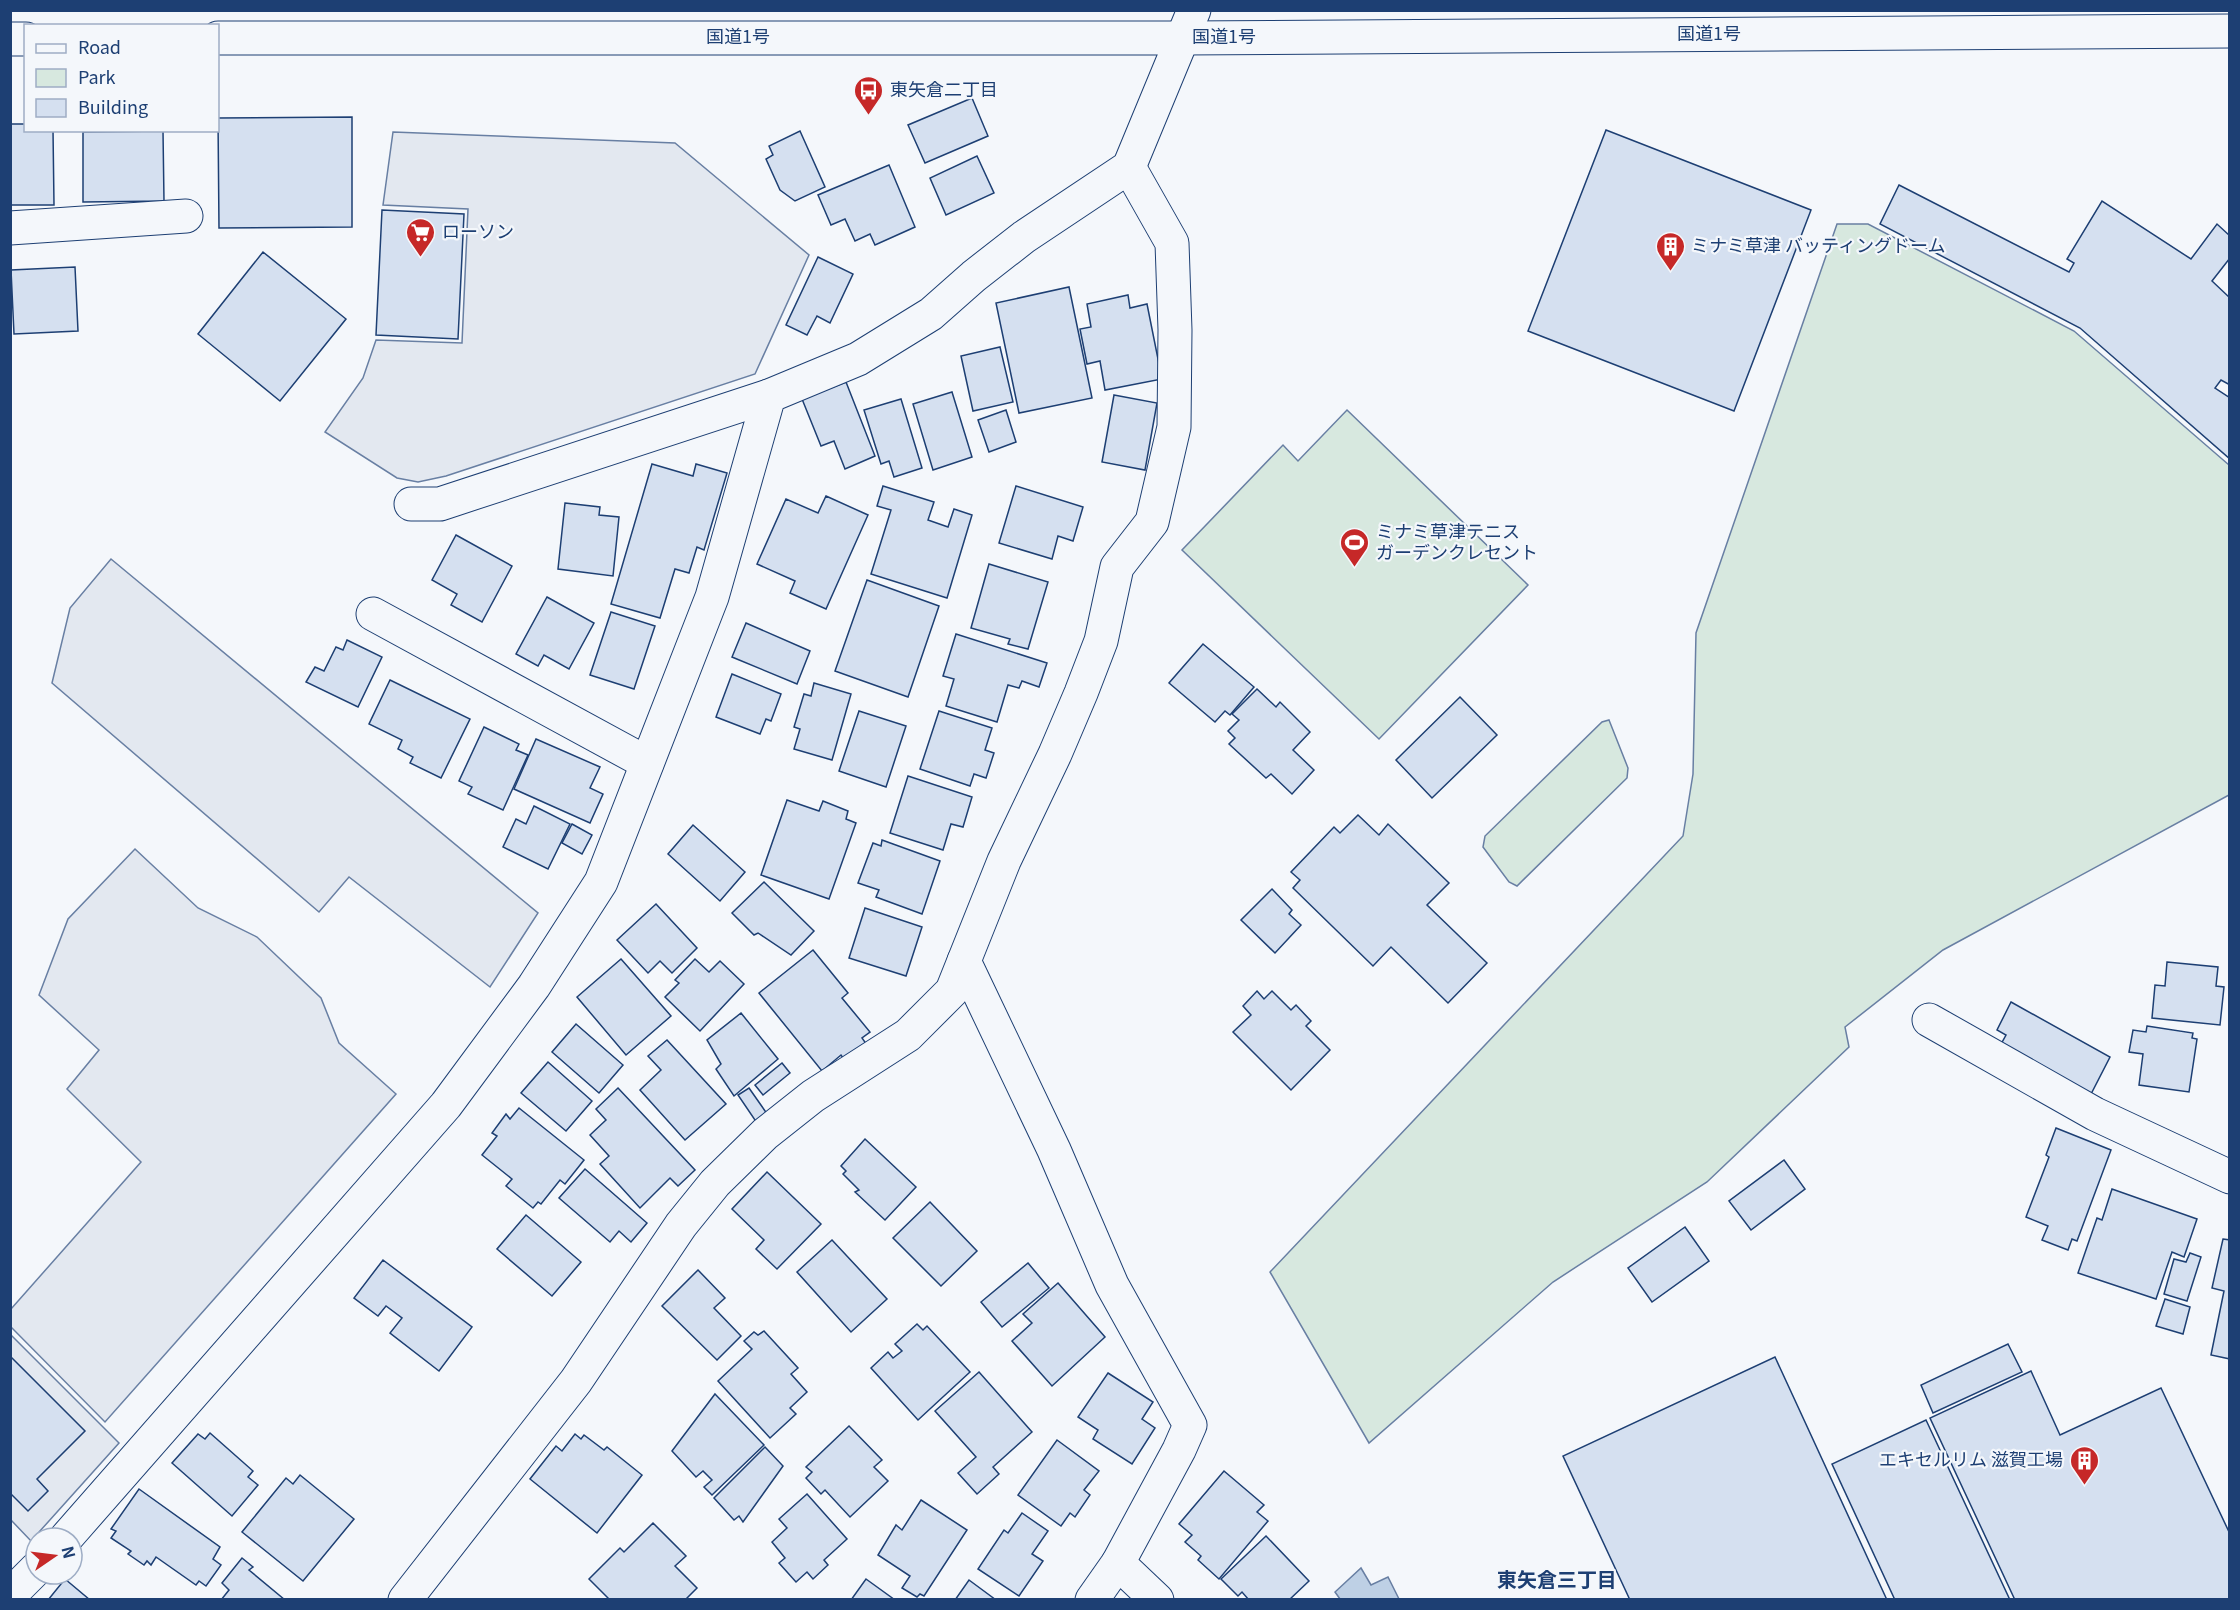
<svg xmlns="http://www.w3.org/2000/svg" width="2240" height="1610" font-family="Georgia,'Noto Sans JP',serif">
	<rect width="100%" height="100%" fill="#f4f7fb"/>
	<g fill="#d7e8df" stroke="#687fa3" stroke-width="1.5">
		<path d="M1837,224H1868L2074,331L2229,465V795L1943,950L1845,1027L1849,1047L1707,1182L1553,1282L1369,1443L1270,1272L1683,836L1693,774L1696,633Z"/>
		<path d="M1347,410L1528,585L1379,739L1182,550L1283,445L1298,461Z"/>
		<path d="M1609,720L1628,768L1627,778L1517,886L1509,882L1483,847L1485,836L1602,722Z"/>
	</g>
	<g fill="#e3e8f0" stroke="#687fa3" stroke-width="1.5">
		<path d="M393,132L675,143L809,255L755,374L446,476L418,482L397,478L325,432L363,378L376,340L462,343L468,209L383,205Z"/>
		<path d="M111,559L538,913L490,987L349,877L319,912L52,683L70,608Z"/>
		<path d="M135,849L198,908L257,937L321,998L339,1043L396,1094L105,1422L11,1327V1309L141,1162L67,1089L99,1050L39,995L68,919Z"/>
		<path d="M10,1334L119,1443L31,1541L11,1520Z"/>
	</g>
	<path fill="#bed0e5" stroke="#687fa3" stroke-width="1.5" d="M1361,1568L1371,1585L1388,1577L1399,1599H1340L1335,1592Z"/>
	<g fill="#d5e0f0" stroke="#1d3f73" stroke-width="1.5">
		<path d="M972,98L988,136L925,163L908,125Z"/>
		<path d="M352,117V227L219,228L218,118Z"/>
		<path d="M10,124H26V130H53L54,205H10Z"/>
		<path d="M1606,130L1811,210L1734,411L1528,331Z"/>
		<path d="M163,131L164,201L83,202V132Z"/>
		<path d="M800,131L825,187L795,201L780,190L766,159L773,155L769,146Z"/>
		<path d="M977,156L994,193L946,215L930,178Z"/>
		<path d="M889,165L915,227L875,245L870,234L855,241L845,219L831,225L818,195Z"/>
		<path d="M1899,185L2069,272L2074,263L2067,259L2102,201L2191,259L2217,224L2230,236V258L2212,281L2230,298V385L2221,380L2215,388L2230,398V459L2080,328L1880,224Z"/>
		<path d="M382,210L464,214L458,339L376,335Z"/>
		<path d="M263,252L346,319L280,401L198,334Z"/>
		<path d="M818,257L853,274L830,323L817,316L807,335L786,325Z"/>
		<path d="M75,267L78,331L14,334L11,270Z"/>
		<path d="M1069,287L1092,398L1019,413L996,303Z"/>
		<path d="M1128,295L1130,308L1147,304L1162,379L1105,390L1100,361L1087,364L1080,329L1091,327L1087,304Z"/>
		<path d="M1000,347L1013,402L973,411L961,356Z"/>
		<path d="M846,382L875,456L845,469L834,441L821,446L802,399Z"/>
		<path d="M952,392L972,457L933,470L913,404Z"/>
		<path d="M1114,395L1157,403L1145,470L1102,462Z"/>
		<path d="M901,399L922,468L894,477L889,461L881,464L864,410Z"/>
		<path d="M1006,410L1016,442L989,452L978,420Z"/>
		<path d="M652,464L693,476L696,464L727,473L704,550L697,547L689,573L675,569L660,618L611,604Z"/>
		<path d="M883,486L934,502L928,520L948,527L954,509L972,515L947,598L871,574L891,510L877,506Z"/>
		<path d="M1016,486L1083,507L1073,541L1058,536L1052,559L999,543Z"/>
		<path d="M826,496L868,515L826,609L790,593L795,581L757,564L786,499L818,513Z"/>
		<path d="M565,503L600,507L599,515L619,517L613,576L558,569Z"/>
		<path d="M456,535L512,566L482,622L451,605L457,594L432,580Z"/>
		<path d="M989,564L1048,582L1028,649L1008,644L1010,639L971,628Z"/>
		<path d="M867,580L939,606L908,697L835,671Z"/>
		<path d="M547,597L594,623L569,669L544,655L538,666L516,654Z"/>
		<path d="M611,612L655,626L634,689L590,675Z"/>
		<path d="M746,623L810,651L797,684L732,657Z"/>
		<path d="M956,634L1047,663L1039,687L1022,681L1019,688L1008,685L997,722L946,706L954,679L943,676Z"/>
		<path d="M347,640L382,657L358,707L306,682L315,667L324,671L336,647L343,650Z"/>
		<path d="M1203,644L1254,687L1230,715L1225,711L1215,722L1169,683Z"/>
		<path d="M732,674L781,694L771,721L766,719L760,734L716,717Z"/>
		<path d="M390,680L470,719L441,778L410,763L413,757L398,749L402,740L369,724Z"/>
		<path d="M814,683L851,694L832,760L794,749L800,729L794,727L804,694L811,696Z"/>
		<path d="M1257,689L1276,707L1280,702L1310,732L1293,750L1314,770L1292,794L1271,774L1266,778L1229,744L1235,738L1228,731L1239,720L1232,714Z"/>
		<path d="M1460,697L1497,735L1432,798L1396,760Z"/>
		<path d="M859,711L906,726L886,787L839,771Z"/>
		<path d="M939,711L992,728L985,750L994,753L986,778L974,774L970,786L920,769Z"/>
		<path d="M484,727L519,744L516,750L528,755L503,810L468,794L472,787L459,781Z"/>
		<path d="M536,739L600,767L590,788L603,794L590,823L514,789Z"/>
		<path d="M908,776L972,797L963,827L951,824L943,850L890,833Z"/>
		<path d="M787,800L819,811L823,801L848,811L846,819L856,823L829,899L761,875Z"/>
		<path d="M534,806L570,824L548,869L503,847L516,819L526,824Z"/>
		<path d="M1358,815L1379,835L1388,824L1449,883L1427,905L1487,963L1448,1003L1391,947L1373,966L1293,888L1300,880L1291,872L1334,827L1340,833Z"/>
		<path d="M572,824L592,835L582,854L562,843Z"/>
		<path d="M693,825L745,872L720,901L668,854Z"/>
		<path d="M882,840L940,861L922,914L876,897L879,890L858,883L873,843L881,846Z"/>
		<path d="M764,882L814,931L791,955L758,933L754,935L732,913Z"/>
		<path d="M1272,889L1292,910L1289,914L1301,925L1275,953L1241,920Z"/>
		<path d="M656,904L697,948L672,973L660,961L648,973L617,940Z"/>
		<path d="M865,908L922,927L906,976L849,958Z"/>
		<path d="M813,950L848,993L842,998L870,1032L862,1038L867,1045L846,1062L841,1055L822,1071L759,993Z"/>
		<path d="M621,959L671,1016L626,1055L577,997Z"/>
		<path d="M695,959L709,972L720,961L744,984L700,1031L665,997L679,983L675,980Z"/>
		<path d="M2167,962L2218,967L2216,986L2224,987L2220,1025L2152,1018L2155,985L2165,986Z"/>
		<path d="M1257,991L1264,999L1272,991L1291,1010L1296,1005L1311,1021L1306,1026L1330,1050L1291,1090L1233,1032L1251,1015L1243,1006Z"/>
		<path d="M2011,1002L2110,1057L2090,1096L2000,1046L2006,1035L1997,1030Z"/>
		<path d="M741,1013L778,1059L734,1096L716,1069L721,1064L707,1040Z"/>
		<path d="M576,1024L623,1065L599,1093L552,1052Z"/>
		<path d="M2147,1026L2193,1033L2192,1038L2197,1039L2189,1092L2139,1085L2143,1054L2129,1052L2133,1030L2146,1032Z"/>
		<path d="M667,1040L726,1104L685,1140L640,1090L661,1070L648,1056Z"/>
		<path d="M548,1062L592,1101L566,1131L521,1093Z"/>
		<path d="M782,1063L790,1073L763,1095L755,1085Z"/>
		<path d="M618,1088L695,1170L678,1186L670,1178L640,1208L600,1164L609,1156L590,1135L606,1120L596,1109Z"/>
		<path d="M749,1088L770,1118L759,1126L738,1095Z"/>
		<path d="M519,1108L584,1160L565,1184L560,1180L541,1204L538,1202L533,1208L506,1186L512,1179L482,1155L497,1136L492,1133L506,1114L510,1119Z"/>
		<path d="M2056,1128L2111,1150L2077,1241L2072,1239L2068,1250L2042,1240L2048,1226L2026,1217L2049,1157L2046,1155Z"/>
		<path d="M865,1139L916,1187L885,1220L855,1192L859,1190L843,1174L846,1171L841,1166Z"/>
		<path d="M1784,1160L1805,1189L1751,1230L1729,1201Z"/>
		<path d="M585,1169L647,1223L631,1242L619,1231L610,1242L559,1198Z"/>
		<path d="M767,1172L821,1224L777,1269L756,1249L764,1240L732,1209Z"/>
		<path d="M2112,1189L2197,1219L2184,1257L2172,1252L2156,1299L2078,1273L2097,1218L2102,1220Z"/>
		<path d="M930,1202L977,1251L941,1286L893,1238Z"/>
		<path d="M526,1215L581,1262L552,1296L497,1249Z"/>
		<path d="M1685,1227L1709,1261L1652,1302L1628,1268Z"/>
		<path d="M2223,1239L2230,1240V1359L2211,1355L2224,1291L2212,1288Z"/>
		<path d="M832,1240L887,1299L851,1332L797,1272Z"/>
		<path d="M2190,1253L2201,1257L2187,1301L2164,1294L2174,1259L2186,1262Z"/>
		<path d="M383,1260L472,1327L439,1371L390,1333L402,1318L386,1306L378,1316L354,1298Z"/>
		<path d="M1028,1263L1049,1288L1002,1327L981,1302Z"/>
		<path d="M698,1270L725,1298L714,1308L741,1336L717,1360L662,1306Z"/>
		<path d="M1058,1283L1105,1337L1052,1386L1012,1341L1032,1323L1023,1314Z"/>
		<path d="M2165,1299L2190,1307L2183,1334L2156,1326Z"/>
		<path d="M917,1324L923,1330L927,1326L970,1372L918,1420L871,1368L888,1352L893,1358L902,1351L895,1344Z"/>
		<path d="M764,1331L798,1368L791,1374L807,1392L790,1408L796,1414L770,1438L718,1381L752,1349L744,1341L754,1332L758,1335Z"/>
		<path d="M2008,1344L2022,1372L1933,1413L1921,1385Z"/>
		<path d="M10,1356L85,1431L37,1479L48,1491L28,1511L10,1493Z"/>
		<path d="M1775,1357L1887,1600H1630L1563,1456Z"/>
		<path d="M2031,1371L2060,1435L2161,1388L2230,1534V1600H2015L1930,1418Z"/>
		<path d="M979,1372L1032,1432L993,1467L999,1474L977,1494L958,1473L976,1457L935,1411Z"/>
		<path d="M1108,1373L1153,1402L1142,1419L1155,1428L1132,1464L1093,1439L1098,1430L1078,1417Z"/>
		<path d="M715,1394L764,1445L712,1495L704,1487L712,1480L703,1471L696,1477L672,1451Z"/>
		<path d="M1926,1420L2010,1600H1895L1832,1464Z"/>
		<path d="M849,1426L882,1460L874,1467L888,1481L850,1517L825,1490L821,1494L806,1478L812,1472L806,1467Z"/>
		<path d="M210,1433L253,1471L248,1477L258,1485L232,1516L172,1463L198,1434L205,1439Z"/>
		<path d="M575,1434L581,1439L584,1435L604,1450L607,1447L642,1475L597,1533L530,1479L556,1446L562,1451Z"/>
		<path d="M1057,1440L1099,1471L1084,1490L1090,1495L1075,1517L1070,1513L1061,1526L1018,1495Z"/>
		<path d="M765,1447L783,1466L743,1522L739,1516L734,1520L714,1498Z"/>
		<path d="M1224,1471L1264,1505L1257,1512L1268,1521L1219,1579L1198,1560L1201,1556L1185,1542L1192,1535L1179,1524Z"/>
		<path d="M300,1475L354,1519L303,1581L242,1532L286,1478L293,1484Z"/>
		<path d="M139,1489L220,1547L213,1559L221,1565L206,1586L199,1581L196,1585L156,1557L151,1565L147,1561L144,1565L128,1554L131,1551L111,1538L116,1531L111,1529Z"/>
		<path d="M807,1494L847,1539L824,1560L828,1565L813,1579L807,1572L796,1582L779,1563L785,1558L772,1542L787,1528L779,1519Z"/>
		<path d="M921,1500L967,1530L924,1596L920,1594L917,1597L902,1588L910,1576L878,1555L896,1525L902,1530Z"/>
		<path d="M1022,1513L1048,1531L1032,1554L1043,1561L1019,1596L978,1569L1004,1530L1008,1533Z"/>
		<path d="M653,1523L686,1556L675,1566L697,1588L685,1600H610L589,1579L620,1548L624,1552Z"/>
		<path d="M1266,1536L1309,1581L1289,1600H1249L1242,1592L1238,1596L1221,1579Z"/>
		<path d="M242,1558L253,1567L249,1570L285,1600H221L229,1590L222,1583Z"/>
		<path d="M65,1579L90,1600H48Z"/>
		<path d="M866,1579L895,1600H851Z"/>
		<path d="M969,1580L996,1600H955Z"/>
	</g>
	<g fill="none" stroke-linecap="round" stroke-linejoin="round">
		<defs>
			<g id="minor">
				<path d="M10,228L186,216"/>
				<path d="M411,504H440L769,396"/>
				<path d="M373,614L647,763"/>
				<path d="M964,961L1054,1150L1112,1285L1190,1425L1179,1450L1118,1563L1157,1600"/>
				<path d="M1929,1020L2095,1114L2230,1177"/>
				<path d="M66,1538L446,1105L534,986L601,882L712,597L769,396L858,359L931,314L974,276L1024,237L1129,167L1194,10"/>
				<path d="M10,1595L36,1569"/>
				<path d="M405,1600L576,1381L681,1225L715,1183L765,1134L813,1096L908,1035L952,991L1004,861L1055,754L1081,693L1101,641L1117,567L1152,522L1174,427L1175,330L1172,243L1129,167"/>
				<path d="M1092,1600L1118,1563"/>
			</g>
			<g id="trunk">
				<path d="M218,38H1182L2230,31"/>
				<path d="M10,39H26"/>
			</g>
		</defs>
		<use href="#minor" stroke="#1d3f73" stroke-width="35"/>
		<use href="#trunk" stroke="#1d3f73" stroke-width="35"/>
		<use href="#minor" stroke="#f4f7fb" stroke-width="33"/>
		<use href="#trunk" stroke="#f4f7fb" stroke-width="33"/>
	</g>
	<defs>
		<symbol id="bus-pin" viewBox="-11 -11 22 30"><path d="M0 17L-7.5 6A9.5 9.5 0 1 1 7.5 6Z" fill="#c62828" stroke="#f4f7fb"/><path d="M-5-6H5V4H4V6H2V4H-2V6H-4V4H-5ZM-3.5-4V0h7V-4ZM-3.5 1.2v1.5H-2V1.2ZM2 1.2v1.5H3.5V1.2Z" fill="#fff"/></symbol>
		<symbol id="supermarket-pin" viewBox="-11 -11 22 30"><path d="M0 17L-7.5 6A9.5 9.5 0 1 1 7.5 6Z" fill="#c62828" stroke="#f4f7fb"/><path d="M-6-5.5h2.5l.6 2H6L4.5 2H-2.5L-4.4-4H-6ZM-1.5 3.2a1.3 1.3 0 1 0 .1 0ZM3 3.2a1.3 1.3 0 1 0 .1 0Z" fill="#fff"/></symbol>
		<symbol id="building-pin" viewBox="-11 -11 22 30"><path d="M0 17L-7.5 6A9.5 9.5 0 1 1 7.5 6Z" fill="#c62828" stroke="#f4f7fb"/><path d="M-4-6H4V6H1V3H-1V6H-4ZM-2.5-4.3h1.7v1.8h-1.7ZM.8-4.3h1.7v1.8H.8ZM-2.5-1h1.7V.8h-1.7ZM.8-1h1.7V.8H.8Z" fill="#fff"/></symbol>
		<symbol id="stadium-pin" viewBox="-11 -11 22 30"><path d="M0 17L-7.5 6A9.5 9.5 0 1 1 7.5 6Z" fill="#c62828" stroke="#f4f7fb"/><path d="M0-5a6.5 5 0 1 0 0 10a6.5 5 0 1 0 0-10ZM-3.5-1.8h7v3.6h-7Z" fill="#fff"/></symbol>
	</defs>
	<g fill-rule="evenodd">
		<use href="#bus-pin" x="852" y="74" width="33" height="45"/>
		<use href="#supermarket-pin" x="404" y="216" width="33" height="45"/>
		<use href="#building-pin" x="1654" y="230" width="33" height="45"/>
		<use href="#stadium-pin" x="1338" y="526" width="33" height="45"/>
		<use href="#building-pin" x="2068" y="1444" width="33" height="45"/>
	</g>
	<g text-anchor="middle" stroke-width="4.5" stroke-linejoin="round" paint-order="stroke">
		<g font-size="18" fill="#1d3f73" stroke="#f4f7fb">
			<text x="1709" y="40">国道1号</text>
			<text x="738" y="43">国道1号</text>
			<text x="1224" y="43">国道1号</text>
		</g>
		<g font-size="18" fill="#1d3f73" stroke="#f4f7fb" text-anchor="start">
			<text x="890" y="96">東矢倉二丁目</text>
			<text x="442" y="238">ローソン</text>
			<text x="1691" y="252">ミナミ草津 バッティングドーム</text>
			<text x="1376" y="538">ミナミ草津テニス<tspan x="1376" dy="21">ガーデンクレセント</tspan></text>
			<text x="2063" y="1466" text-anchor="end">エキセルリム 滋賀工場</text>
		</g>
		<g font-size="20" font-weight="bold" fill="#1d3f73" stroke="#f4f7fb">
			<text x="1557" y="1587">東矢倉三丁目</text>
		</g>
	</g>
	<rect width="2240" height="1610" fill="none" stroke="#1d3f73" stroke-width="24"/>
	<rect x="24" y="24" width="195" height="108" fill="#f4f7fb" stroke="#9eadc5" stroke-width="1.5"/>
	<rect x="36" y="44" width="30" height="9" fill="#f4f7fb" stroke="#9eadc5" stroke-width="1.5"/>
	<text x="78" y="54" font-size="18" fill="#1d3f73">Road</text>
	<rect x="36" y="69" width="30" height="18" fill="#d7e8df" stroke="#9eadc5" stroke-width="1.5"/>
	<text x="78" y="84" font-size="18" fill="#1d3f73">Park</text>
	<rect x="36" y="99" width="30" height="18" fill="#d5e0f0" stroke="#9eadc5" stroke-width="1.5"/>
	<text x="78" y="114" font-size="18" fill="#1d3f73">Building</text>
	<g transform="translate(54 1556) rotate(76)"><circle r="28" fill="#f4f7fb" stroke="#9eadc5" stroke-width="1.5"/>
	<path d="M0-4.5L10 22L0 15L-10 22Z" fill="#c62828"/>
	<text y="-9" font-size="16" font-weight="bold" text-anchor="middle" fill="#1d3f73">N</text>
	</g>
</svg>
